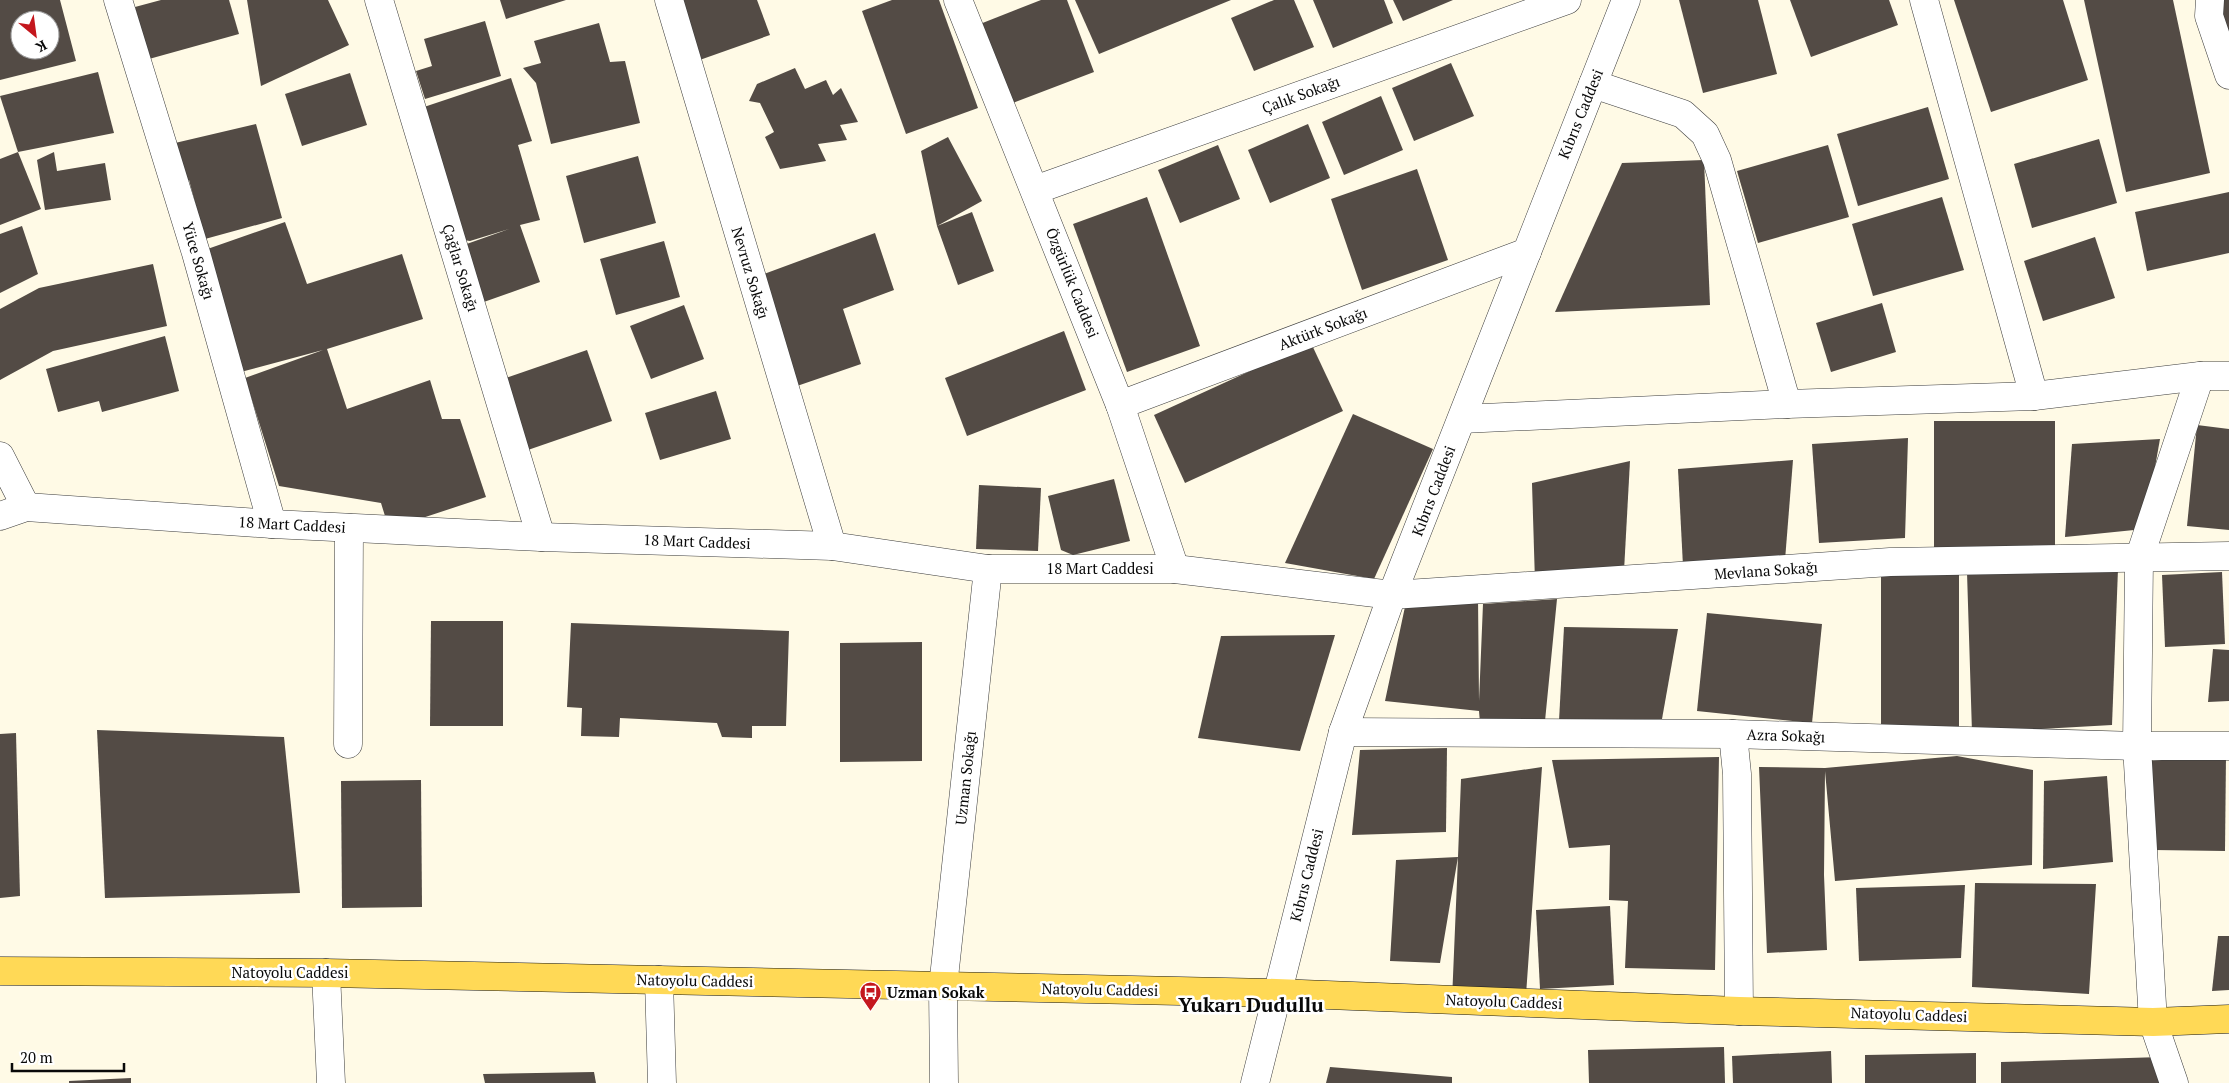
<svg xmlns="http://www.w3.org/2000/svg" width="2229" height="1083" font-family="'PT Serif',serif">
	<rect width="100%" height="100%" fill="#fffae6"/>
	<g fill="#534b45" fill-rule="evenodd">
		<path d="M0,0H60L76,61L0,80ZM20,20H50V50H20Z"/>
		<path d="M161,0H229L239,34L149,59L135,7Z"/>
		<path d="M247,0H328L349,45L261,86Z"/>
		<path d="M500,0H566L506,19Z"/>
		<path d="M672,0H757L770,35L694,62Z"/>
		<path d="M892,0H939L978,108L906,134L862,11Z"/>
		<path d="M1041,0H1067L1094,72L1010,104L980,24Z"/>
		<path d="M1075,0H1231L1099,54Z"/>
		<path d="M1274,0H1294L1314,47L1254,71L1231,18Z"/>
		<path d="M1313,0H1384L1393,23L1333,48Z"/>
		<path d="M1393,0H1453L1403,21Z"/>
		<path d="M1679,0H1758L1777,74L1703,93Z"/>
		<path d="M1790,0H1889L1898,25L1811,57Z"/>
		<path d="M1954,0H2063L2088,80L1991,112Z"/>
		<path d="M2084,0H2173L2210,173L2126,192Z"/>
		<path d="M2214,0H2229V42Z"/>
		<path d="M485,21L501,76L425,99L416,71L432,66L424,39Z"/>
		<path d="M599,23L610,62L625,61L640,123L551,144L536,83L523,68L541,63L534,41Z"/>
		<path d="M1451,63L1474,116L1414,141L1392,88Z"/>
		<path d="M795,68L805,89L826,80L833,95L841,88L858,122L840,125L847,140L818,144L826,161L780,169L765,137L774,132L760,103L749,101L757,84Z"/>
		<path d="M98,72L114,133L18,152L0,96Z"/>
		<path d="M350,73L367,125L302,146L285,94Z"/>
		<path d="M511,78L532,141L518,145L540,220L520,225L540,282L481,303L461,246L509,229L470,241L451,238L421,108Z"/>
		<path d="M1381,96L1403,150L1344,175L1322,122Z"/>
		<path d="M1928,107L1949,179L1858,206L1837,134Z"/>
		<path d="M256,124L282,218L205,239L189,180L174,183L175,143Z"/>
		<path d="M1308,124L1330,178L1270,203L1248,150Z"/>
		<path d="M948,137L982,201L937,226L972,212L994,271L958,285L937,226L921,151Z"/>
		<path d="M2099,139L2117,203L2032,228L2014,164Z"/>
		<path d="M1218,145L1240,199L1180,223L1158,170Z"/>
		<path d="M1828,145L1849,217L1758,243L1737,171Z"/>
		<path d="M18,152L41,209L0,225V159Z"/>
		<path d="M54,152L57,171L105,163L111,200L45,210L37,160Z"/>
		<path d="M638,156L656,223L584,243L566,176Z"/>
		<path d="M1704,160L1710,305L1555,312L1622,163Z"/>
		<path d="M1417,169L1448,260L1362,290L1331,199Z"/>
		<path d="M2229,192V253L2147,271L2135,212Z"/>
		<path d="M1147,197L1200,346L1127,372L1073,224Z"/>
		<path d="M1942,197L1964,270L1873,296L1852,224Z"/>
		<path d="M285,222L307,284L402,254L423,319L327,349L347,409L430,380L442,419H460L486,497L389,529L381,503L279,486L245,378L323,350L237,373L196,253Z"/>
		<path d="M22,226L38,274L0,293V234Z"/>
		<path d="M875,233L894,290L843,309L861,364L797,386L764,274Z"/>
		<path d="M2095,237L2115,298L2043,321L2024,261Z"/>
		<path d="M664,241L680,297L616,315L600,259Z"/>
		<path d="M153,264L167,326L53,351L0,380V309L39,288Z"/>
		<path d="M1882,303L1896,352L1831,372L1816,323Z"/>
		<path d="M684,305L704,359L651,379L630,326Z"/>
		<path d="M1064,331L1086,390L967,436L945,378Z"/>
		<path d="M165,336L179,391L102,412L99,401L58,412L46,369Z"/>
		<path d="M1311,343L1343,411L1185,483L1154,415Z"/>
		<path d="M587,350L612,421L525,451L500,380Z"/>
		<path d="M716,391L731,439L660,460L645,413Z"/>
		<path d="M1353,414L1433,449L1374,579L1285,563Z"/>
		<rect x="1934" y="421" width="121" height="134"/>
		<path d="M2197,425L2229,429V530L2187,526Z"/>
		<path d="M1908,438L1905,538L1819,543L1812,444Z"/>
		<path d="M2160,439L2144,529L2065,537L2072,444Z"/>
		<path d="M1793,460L1785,560L1683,566L1678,469Z"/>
		<path d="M1630,461L1624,571L1535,582L1532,483Z"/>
		<path d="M1114,479L1130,541L1073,555L1061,550L1048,496Z"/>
		<path d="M979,485L1041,488L1038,551L976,549Z"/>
		<path d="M1959,568V728H1881V569Z"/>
		<path d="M2118,569L2112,725L1972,733L1967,572Z"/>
		<path d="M2222,572L2225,644L2165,647L2162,575Z"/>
		<path d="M1478,597L1479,701L1483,604L1557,599L1545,721L1480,723L1479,711L1385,701L1406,602Z"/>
		<path d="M1707,613L1822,624L1812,723L1697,711Z"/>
		<path d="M431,621H503V726H430Z"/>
		<path d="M571,623L789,631L786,726H752V738L722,737L717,723L620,718L619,737L581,736L582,708L567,707Z"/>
		<path d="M1564,627L1678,629L1662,719L1559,721Z"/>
		<path d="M1335,635L1300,751L1198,738L1221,636Z"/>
		<path d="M922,642V761L840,762V643Z"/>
		<path d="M2213,649L2229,650V701L2208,702Z"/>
		<path d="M97,730L284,737L300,893L105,898Z"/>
		<path d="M16,733L20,896L0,898V734Z"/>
		<path d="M1447,748L1446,832L1352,835L1360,750Z"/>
		<path d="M2226,755L2225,851L2154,850L2149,761Z"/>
		<path d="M1957,756L2033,770L2032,865L1835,881L1825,771L1824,875L1827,950L1767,953L1759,767L1825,768Z"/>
		<path d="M1719,757L1715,970L1625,968L1628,901L1609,900L1610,845L1569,848L1552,760Z"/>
		<path d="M1542,767L1526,995L1452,1000L1458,857L1440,963L1390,961L1396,860L1458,857L1461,779Z"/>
		<path d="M2107,776L2113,862L2043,869L2044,781Z"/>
		<path d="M421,780L422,907L342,908L341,781Z"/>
		<path d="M1975,883L2096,884L2089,994L1972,987Z"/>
		<path d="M1965,885L1961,958L1859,961L1856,888Z"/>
		<path d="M1610,906L1614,985L1540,989L1536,910Z"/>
		<path d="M2218,936H2229V990L2212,991Z"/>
		<path d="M1724,1047L1725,1083H1589L1588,1050Z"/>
		<path d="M1831,1051L1832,1083H1733L1732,1056Z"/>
		<path d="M1976,1053V1083H1865V1055Z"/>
		<path d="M2161,1057L2162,1083H2001V1062Z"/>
		<path d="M1330,1067L1452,1077V1083H1326Z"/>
		<path d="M594,1072L596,1083H485L483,1074Z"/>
		<path d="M131,1078V1083H69V1081Z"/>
	</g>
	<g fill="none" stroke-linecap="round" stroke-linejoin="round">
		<defs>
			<g id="minor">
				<path d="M118,0L196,253L272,524"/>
				<path d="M379,0L541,537"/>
				<path d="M669,0L832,546"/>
				<path d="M958,0L1120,405L1175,569"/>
				<path d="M1924,0L2034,396"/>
				<path d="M2210,0L2209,16L2229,75"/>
				<path d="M1593,84L1683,114L1705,134L1717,160L1787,404"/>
				<path d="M1035,190L1567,0"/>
				<path d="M1120,405L1527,252"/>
				<path d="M1462,419L1787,404L2034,396L2200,376H2229"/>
				<path d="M0,456L26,507"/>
				<path d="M0,516L26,507L272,524L541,537L832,546L988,569H1175L1392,595L1890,562L2229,556"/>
				<path d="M1343,732L1733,734L2137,746H2229"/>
				<path d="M1733,734L1737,774L1739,1011"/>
				<path d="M348,744L349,528"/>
				<path d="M326,973L331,1083"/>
				<path d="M659,980L662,1083"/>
				<path d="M944,1083L943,987L988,569"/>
				<path d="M1255,1083L1343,732L1392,595L1626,0"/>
				<path d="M2174,1083L2153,1022L2137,746L2139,559L2200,376"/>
			</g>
			<path id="major" d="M0,971L326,973L659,980L1276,993L1739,1011L2153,1022L2229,1019"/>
		</defs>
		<use href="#minor" stroke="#3c3c3c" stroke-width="29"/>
		<use href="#major" stroke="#1a1a1a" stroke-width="29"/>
		<use href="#minor" stroke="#fff" stroke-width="28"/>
		<use href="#major" stroke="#ffd956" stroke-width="28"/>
	</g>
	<defs>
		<symbol id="bus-pin" viewBox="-11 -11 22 30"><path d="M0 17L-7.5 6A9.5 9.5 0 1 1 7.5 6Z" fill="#c4171d" stroke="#fff"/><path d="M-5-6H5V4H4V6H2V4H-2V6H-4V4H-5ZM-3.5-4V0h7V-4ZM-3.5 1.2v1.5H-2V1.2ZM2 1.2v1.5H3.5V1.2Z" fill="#fff"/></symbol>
	</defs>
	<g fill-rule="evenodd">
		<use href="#bus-pin" x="858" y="980" width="25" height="34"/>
	</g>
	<g text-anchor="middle" stroke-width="5" stroke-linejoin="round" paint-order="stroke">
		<g font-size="15" fill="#090909" stroke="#fff">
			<text transform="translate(1301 95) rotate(-20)" y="5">Çalık Sokağı</text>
			<text transform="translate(1581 114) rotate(-68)" y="5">Kıbrıs Caddesi</text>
			<text transform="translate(198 261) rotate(74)" y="5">Yüce Sokağı</text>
			<text transform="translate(460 268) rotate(73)" y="5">Çağlar Sokağı</text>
			<text transform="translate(750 273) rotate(73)" y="5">Nevruz Sokağı</text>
			<text transform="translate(1072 283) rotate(68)" y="5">Özgürlük Caddesi</text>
			<text transform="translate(1323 329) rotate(-21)" y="5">Aktürk Sokağı</text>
			<text transform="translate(1434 491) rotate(-69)" y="5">Kıbrıs Caddesi</text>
			<text transform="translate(292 525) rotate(3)" y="5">18 Mart Caddesi</text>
			<text transform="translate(697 542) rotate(2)" y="5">18 Mart Caddesi</text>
			<text x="1100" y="574">18 Mart Caddesi</text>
			<text transform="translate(1766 571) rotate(-4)" y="5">Mevlana Sokağı</text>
			<text transform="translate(1786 736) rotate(2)" y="5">Azra Sokağı</text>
			<text transform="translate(966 778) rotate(-84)" y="5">Uzman Sokağı</text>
			<text transform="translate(1307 875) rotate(-76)" y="5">Kıbrıs Caddesi</text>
			<text x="290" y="978">Natoyolu Caddesi</text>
			<text transform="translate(695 981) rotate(1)" y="5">Natoyolu Caddesi</text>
			<text transform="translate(1100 990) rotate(1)" y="5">Natoyolu Caddesi</text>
			<text transform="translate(1504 1002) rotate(2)" y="5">Natoyolu Caddesi</text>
			<text transform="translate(1909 1015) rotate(2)" y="5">Natoyolu Caddesi</text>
		</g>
		<g font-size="15" font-weight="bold" fill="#090909" stroke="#fff" text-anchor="start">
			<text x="887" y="998">Uzman Sokak</text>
		</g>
		<g font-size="20" font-weight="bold" fill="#090909" stroke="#fff">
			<text x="1251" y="1012">Yukarı Dudullu</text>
		</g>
	</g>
	<g transform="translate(35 35) rotate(151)"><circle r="24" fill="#ffffff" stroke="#9d9d9d"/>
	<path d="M0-4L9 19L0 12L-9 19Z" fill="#c4171d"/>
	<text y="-8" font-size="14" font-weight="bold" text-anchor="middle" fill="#090909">K</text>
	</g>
	<path d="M12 1063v8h112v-8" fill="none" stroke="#090909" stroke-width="2.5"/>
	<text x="20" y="1063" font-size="15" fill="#090909" stroke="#ffffff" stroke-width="4" paint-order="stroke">20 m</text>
</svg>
